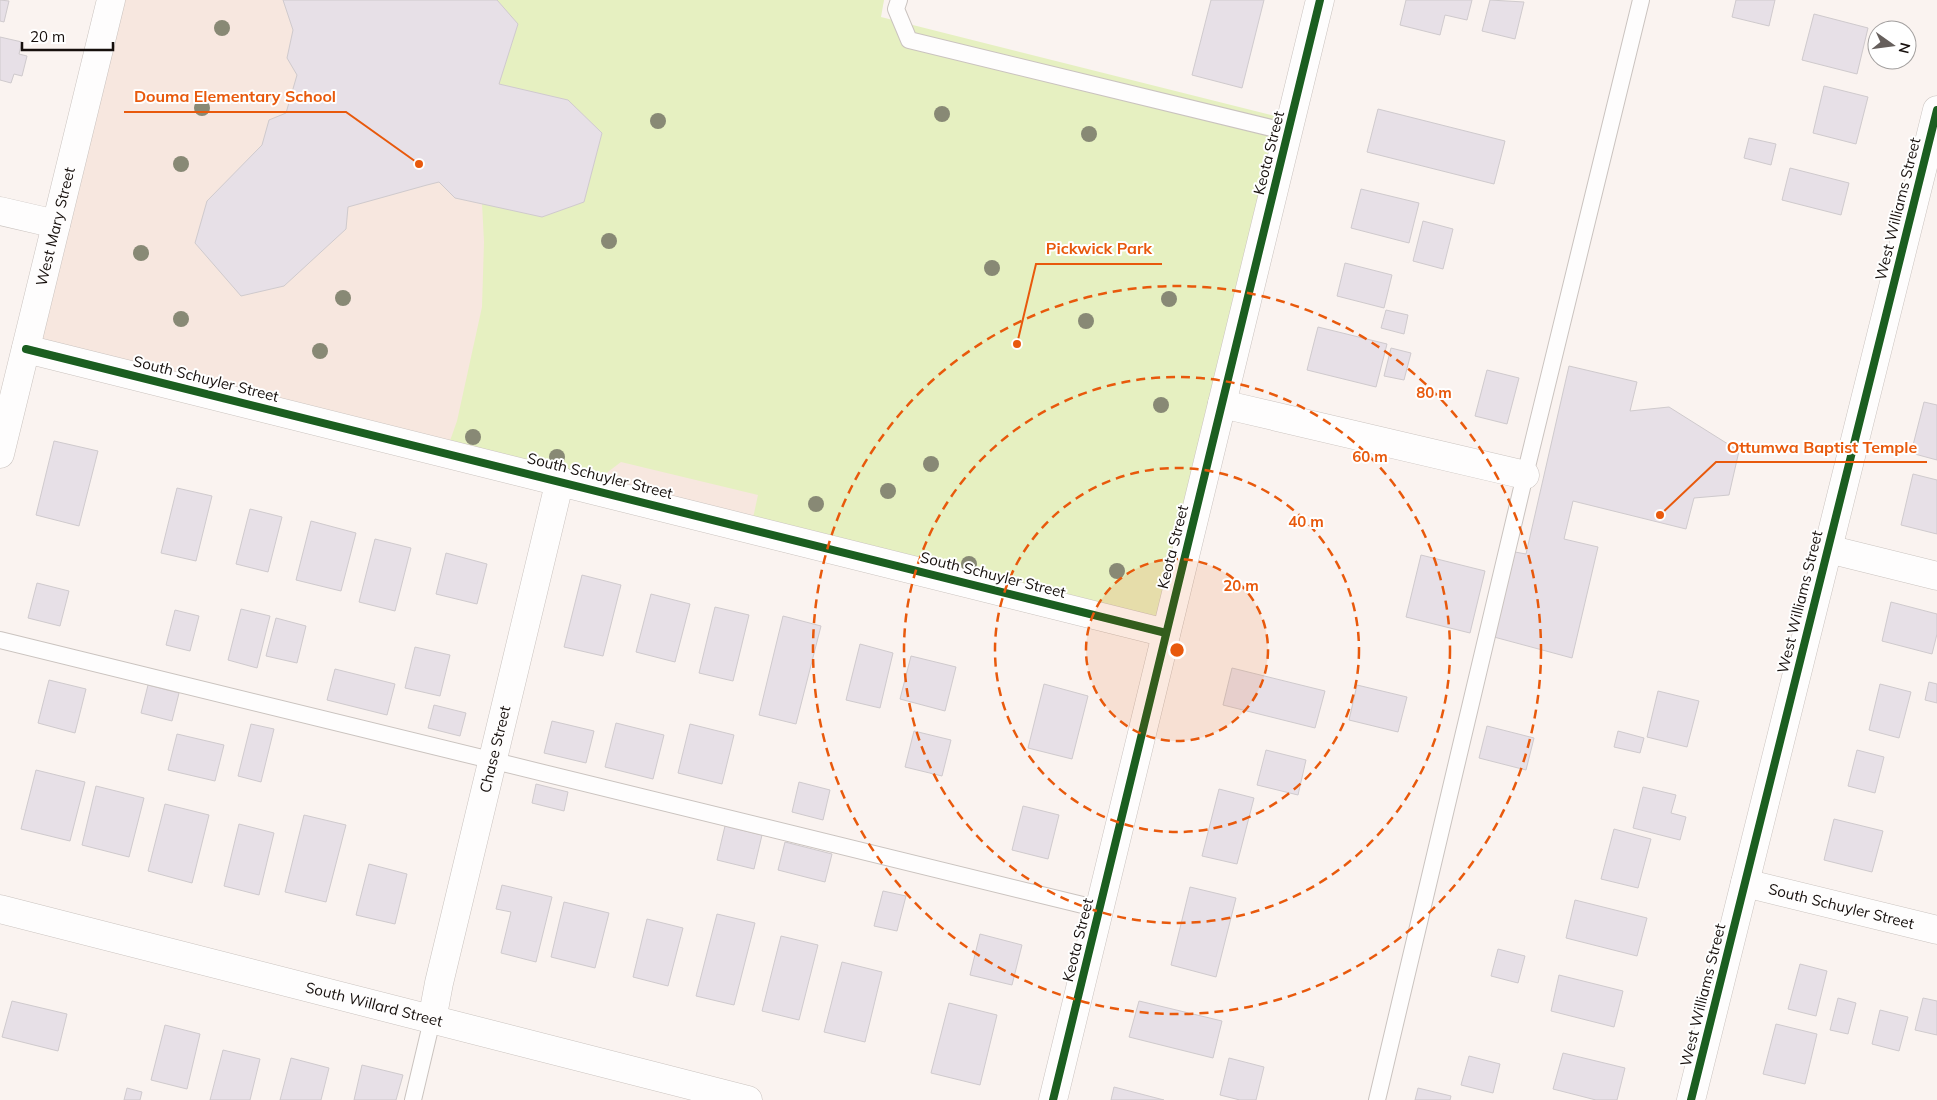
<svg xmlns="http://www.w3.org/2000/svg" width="1937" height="1100" font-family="Mulish,sans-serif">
	<rect width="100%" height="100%" fill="#faf3f0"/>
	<path fill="#f7e7df" d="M111,0H884L751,527L26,349Z"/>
	<path fill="#e6f0c1" d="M497,0H884L881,17L1291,120L1166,633L751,527L758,495L621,462L588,487L446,452L457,421L482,307L484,242L482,203L542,217L584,202L602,133L568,100L499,84L518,24Z"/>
	<g fill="#e7e0e7" stroke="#cfcacd">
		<path d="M0,0L9,1L4,22L0,21Z"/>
		<path d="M283,0H497L518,24L499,84L568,100L602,133L584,202L542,217L455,198L439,182L427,185L348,207L346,229L284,286L241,296L195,243L207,201L262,145L269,120L286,113L297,75L287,58L293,30Z"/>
		<path d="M1211,0H1264L1242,88L1192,75Z"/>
		<path d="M1406,0H1472L1467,20L1445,15L1440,35L1400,25Z"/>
		<path d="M1490,0L1524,2L1515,39L1482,31Z"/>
		<path d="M1736,0H1775L1769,26L1732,17Z"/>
		<path d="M1814,14L1868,28L1857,74L1802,60Z"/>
		<path d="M0,37L22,42L19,54L27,56L22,76L14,74L11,83L0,80Z"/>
		<path d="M1824,86L1868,97L1856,144L1813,133Z"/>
		<path d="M1378,109L1505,141L1494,184L1367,152Z"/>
		<path d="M1749,138L1776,144L1771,165L1744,158Z"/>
		<path d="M1790,168L1849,183L1841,215L1782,200Z"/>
		<path d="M1361,189L1419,203L1409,243L1351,228Z"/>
		<path d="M1423,221L1453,229L1443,269L1413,261Z"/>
		<path d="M1345,263L1392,275L1384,308L1337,296Z"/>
		<path d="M1386,310L1408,315L1404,334L1381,328Z"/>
		<path d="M1318,327L1387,344L1376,387L1307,370Z"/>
		<path d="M1391,348L1411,353L1404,380L1384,376Z"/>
		<path d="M1569,366L1637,382L1630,411L1669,407L1739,451L1729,495L1694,498L1686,529L1573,501L1564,539L1598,547L1572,658L1494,637L1515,552L1526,554Z"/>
		<path d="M1487,370L1519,378L1507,424L1475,416Z"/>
		<path d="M1924,402L1937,405V460L1911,453Z"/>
		<path d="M54,441L98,451L79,526L36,515Z"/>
		<path d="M1913,474L1937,480V534L1901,525Z"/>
		<path d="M177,488L212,496L196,561L161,553Z"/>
		<path d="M250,509L282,517L268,572L236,564Z"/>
		<path d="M311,521L356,533L341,591L296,580Z"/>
		<path d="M375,539L411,548L395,611L359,602Z"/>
		<path d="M446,553L487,564L477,604L436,594Z"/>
		<path d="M1421,555L1485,571L1470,633L1406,617Z"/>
		<path d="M582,575L621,585L603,656L564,647Z"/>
		<path d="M37,583L69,591L60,626L28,618Z"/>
		<path d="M651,594L690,604L675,662L636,652Z"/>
		<path d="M1891,602L1937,614V634L1932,654L1882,641Z"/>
		<path d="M715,607L749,615L733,681L699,673Z"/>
		<path d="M241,609L270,616L257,668L228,660Z"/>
		<path d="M175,610L199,616L190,651L166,645Z"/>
		<path d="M783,616L821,626L796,724L759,715Z"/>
		<path d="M276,618L306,626L297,663L266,656Z"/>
		<path d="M860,644L893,653L880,708L846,700Z"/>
		<path d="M415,647L450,655L440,696L405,688Z"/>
		<path d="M911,656L956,667L945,711L900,699Z"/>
		<path d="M1232,668L1325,691L1315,728L1223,705Z"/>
		<path d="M335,669L395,684L387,715L327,700Z"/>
		<path d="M49,680L86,689L75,733L38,723Z"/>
		<path d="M1929,682L1937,684V703L1925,700Z"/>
		<path d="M1044,684L1088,696L1072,759L1028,748Z"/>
		<path d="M1880,684L1911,692L1899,738L1869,730Z"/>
		<path d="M148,685L179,693L172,721L141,713Z"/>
		<path d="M1357,685L1407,697L1398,732L1349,720Z"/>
		<path d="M1658,691L1699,701L1687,747L1647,737Z"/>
		<path d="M434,705L466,713L460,736L428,728Z"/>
		<path d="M552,721L594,731L586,763L544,753Z"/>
		<path d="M616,723L664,735L653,779L605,767Z"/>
		<path d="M251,724L274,729L261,782L238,776Z"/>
		<path d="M690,724L734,735L722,784L678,773Z"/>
		<path d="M1487,726L1534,738L1526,770L1479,758Z"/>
		<path d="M914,731L951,740L942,776L905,767Z"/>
		<path d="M1618,731L1644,738L1640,753L1614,747Z"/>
		<path d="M177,734L224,745L215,781L168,770Z"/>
		<path d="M1266,750L1306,760L1298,795L1257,785Z"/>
		<path d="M1857,750L1884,757L1875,793L1848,786Z"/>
		<path d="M36,770L85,782L70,841L21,829Z"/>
		<path d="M799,782L830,790L823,820L792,812Z"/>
		<path d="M536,784L568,792L564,811L532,803Z"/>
		<path d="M96,786L144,798L129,857L82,845Z"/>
		<path d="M1643,787L1676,795L1671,813L1686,817L1680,840L1633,828Z"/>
		<path d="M1219,789L1254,798L1237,864L1202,856Z"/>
		<path d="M165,804L209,815L192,883L148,871Z"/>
		<path d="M1023,806L1059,815L1048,859L1012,850Z"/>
		<path d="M304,815L346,825L326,902L285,892Z"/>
		<path d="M1834,819L1883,831L1872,872L1824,860Z"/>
		<path d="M239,824L274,833L259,895L224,886Z"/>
		<path d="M725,826L762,835L754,869L717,860Z"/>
		<path d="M1614,829L1651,839L1638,888L1601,879Z"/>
		<path d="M785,842L832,854L825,882L778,870Z"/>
		<path d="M369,864L407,874L395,924L356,915Z"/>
		<path d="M502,885L552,897L536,962L501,953L511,912L496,909Z"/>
		<path d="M1190,887L1236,898L1216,977L1171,965Z"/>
		<path d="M883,891L906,896L897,931L874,926Z"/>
		<path d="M1575,900L1647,918L1637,956L1566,938Z"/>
		<path d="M564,902L609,913L595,968L551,957Z"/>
		<path d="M717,914L755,923L734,1005L696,996Z"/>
		<path d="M647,919L683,928L668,986L633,977Z"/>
		<path d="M980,934L1022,945L1012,985L970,975Z"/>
		<path d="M781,936L818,945L799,1020L762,1011Z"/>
		<path d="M1498,949L1525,956L1518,983L1491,976Z"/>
		<path d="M842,962L882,972L865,1042L824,1032Z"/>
		<path d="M1800,964L1827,971L1816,1016L1788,1009Z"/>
		<path d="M1559,975L1623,991L1614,1027L1551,1011Z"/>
		<path d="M1838,998L1856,1003L1848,1034L1830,1030Z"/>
		<path d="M1923,998L1937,1001V1035L1915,1030Z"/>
		<path d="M12,1001L67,1014L58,1051L2,1037Z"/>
		<path d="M1139,1001L1222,1021L1213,1058L1129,1037Z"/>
		<path d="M949,1003L997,1015L980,1085L931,1073Z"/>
		<path d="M1880,1010L1908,1017L1899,1051L1872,1044Z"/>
		<path d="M1776,1024L1817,1034L1805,1084L1763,1074Z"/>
		<path d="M165,1025L200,1034L187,1089L151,1080Z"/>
		<path d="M223,1050L260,1059L250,1100H210Z"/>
		<path d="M1563,1053L1625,1068L1617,1100H1596L1553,1089Z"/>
		<path d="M1469,1056L1500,1064L1493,1093L1461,1085Z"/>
		<path d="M291,1058L329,1068L321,1100H280Z"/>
		<path d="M1229,1058L1264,1067L1256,1100H1240L1220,1095Z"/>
		<path d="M362,1065L403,1075L396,1100H354Z"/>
		<path d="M1114,1087L1164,1100H1111Z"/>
		<path d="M127,1088L142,1092L140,1100H124Z"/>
		<path d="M1418,1088L1451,1096L1450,1100H1415Z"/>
	</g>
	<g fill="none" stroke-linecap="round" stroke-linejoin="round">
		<defs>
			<g id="service">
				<path d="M899,0L896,9L909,40L1288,132"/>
				<path d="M0,640L1099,909"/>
				<path d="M413,1100L432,1020"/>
				<path d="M1377,1100L1525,475L1641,0"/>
			</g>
			<g id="minor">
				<path d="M0,211L56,224"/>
				<path d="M26,349L1166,633"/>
				<path d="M1222,404L1525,475"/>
				<path d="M1828,549L1937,576"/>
				<path id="s1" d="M1745,883L1937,930"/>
				<path id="s2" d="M0,909L748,1100"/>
				<path id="s3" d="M432,1020L439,983L560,480"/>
				<path d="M1053,1100L1320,0"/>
				<path d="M1691,1100L1937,110"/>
			</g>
			<g id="secondary">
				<path id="s4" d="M0,454L111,0"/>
			</g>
		</defs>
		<use href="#service" stroke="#cac3bf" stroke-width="18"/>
		<use href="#minor" stroke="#cac3bf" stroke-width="29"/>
		<use href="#secondary" stroke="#cac3bf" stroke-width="29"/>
		<use href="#service" stroke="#fefdfd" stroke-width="16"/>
		<use href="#minor" stroke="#fefdfd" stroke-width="28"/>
		<use href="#secondary" stroke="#fefdfd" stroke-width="28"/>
		<defs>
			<g id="cycleway">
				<path d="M26,349L1166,633"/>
				<path d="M1053,1100L1320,0"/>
				<path d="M1691,1100L1937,110"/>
			</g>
		</defs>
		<use href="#cycleway" stroke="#fff" stroke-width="11"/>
		<use href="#cycleway" stroke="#1b5e20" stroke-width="8"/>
	</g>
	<g fill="#888975">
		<circle cx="222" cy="28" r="8"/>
		<circle cx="202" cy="108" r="8"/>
		<circle cx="942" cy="114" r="8"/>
		<circle cx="658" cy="121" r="8"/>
		<circle cx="1089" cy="134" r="8"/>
		<circle cx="181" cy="164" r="8"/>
		<circle cx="609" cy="241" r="8"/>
		<circle cx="141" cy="253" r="8"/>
		<circle cx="992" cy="268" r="8"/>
		<circle cx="343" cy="298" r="8"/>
		<circle cx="1169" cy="299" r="8"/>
		<circle cx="181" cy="319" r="8"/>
		<circle cx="1086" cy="321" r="8"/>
		<circle cx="320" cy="351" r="8"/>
		<circle cx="1161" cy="405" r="8"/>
		<circle cx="473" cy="437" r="8"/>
		<circle cx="557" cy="457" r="8"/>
		<circle cx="931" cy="464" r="8"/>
		<circle cx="888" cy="491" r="8"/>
		<circle cx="816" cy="504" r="8"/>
		<circle cx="969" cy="564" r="8"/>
		<circle cx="1117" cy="571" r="8"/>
	</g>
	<circle cx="1177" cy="650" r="91" fill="#e8590c" fill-opacity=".12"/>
	<g fill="none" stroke="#e8590c" stroke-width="2.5" stroke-dasharray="9 6">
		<circle cx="1177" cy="650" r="91"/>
		<circle cx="1177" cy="650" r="182"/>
		<circle cx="1177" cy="650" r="273"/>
		<circle cx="1177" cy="650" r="364"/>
	</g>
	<g text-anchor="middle" stroke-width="4" stroke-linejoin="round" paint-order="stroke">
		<g font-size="15" fill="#160f0c" stroke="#fff">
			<text transform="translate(1269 153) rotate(-76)" y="5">Keota Street</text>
			<text transform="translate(1898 209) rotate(-76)" y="5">West Williams Street</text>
			<text dy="5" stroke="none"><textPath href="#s4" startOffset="234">West Mary Street</textPath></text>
			<text transform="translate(206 379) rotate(14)" y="5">South Schuyler Street</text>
			<text transform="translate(600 476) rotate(14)" y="5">South Schuyler Street</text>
			<text transform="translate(1173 547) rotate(-76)" y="5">Keota Street</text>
			<text transform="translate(993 575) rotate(14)" y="5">South Schuyler Street</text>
			<text transform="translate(1800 602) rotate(-76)" y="5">West Williams Street</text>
			<text dy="5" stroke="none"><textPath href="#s3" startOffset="278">Chase Street</textPath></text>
			<text dy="5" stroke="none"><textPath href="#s1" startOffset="99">South Schuyler Street</textPath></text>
			<text transform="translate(1078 940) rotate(-76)" y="5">Keota Street</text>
			<text transform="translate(1703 995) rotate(-76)" y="5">West Williams Street</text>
			<text dy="5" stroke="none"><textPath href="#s2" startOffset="386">South Willard Street</textPath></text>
		</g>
	</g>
	<circle cx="1177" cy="650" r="8" fill="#e8590c" stroke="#fff" stroke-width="2.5"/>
	<g font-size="15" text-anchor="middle" font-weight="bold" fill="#e8590c" stroke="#fff" stroke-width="4" stroke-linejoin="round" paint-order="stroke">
		<text x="1434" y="398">80 m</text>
		<text x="1370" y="462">60 m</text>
		<text x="1306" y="527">40 m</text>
		<text x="1241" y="591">20 m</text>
	</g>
	<path fill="none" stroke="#e8590c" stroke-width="2" d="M419 164L346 112H124M1017 344L1036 264H1162M1660 515L1716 462H1927"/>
	<g fill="#e8590c" stroke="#fff" stroke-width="2">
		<circle cx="419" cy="164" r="5"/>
		<circle cx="1017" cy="344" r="5"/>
		<circle cx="1660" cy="515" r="5"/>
	</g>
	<g font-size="16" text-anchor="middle" font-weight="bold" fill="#e8590c" stroke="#fff" stroke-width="4" stroke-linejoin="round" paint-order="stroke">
		<text x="235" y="102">Douma Elementary School</text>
		<text x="1099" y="254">Pickwick Park</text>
		<text x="1822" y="453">Ottumwa Baptist Temple</text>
	</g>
	<g transform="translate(1892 45) rotate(104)"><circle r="24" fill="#ffffff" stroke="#a29f9e"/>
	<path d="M0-4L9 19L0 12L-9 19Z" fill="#665f5c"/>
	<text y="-8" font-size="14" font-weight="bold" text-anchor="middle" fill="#160f0c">N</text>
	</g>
	<path d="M22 42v8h91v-8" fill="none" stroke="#160f0c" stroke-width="2.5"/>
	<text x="30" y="42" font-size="15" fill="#160f0c" stroke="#ffffff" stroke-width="4" paint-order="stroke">20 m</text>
</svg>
